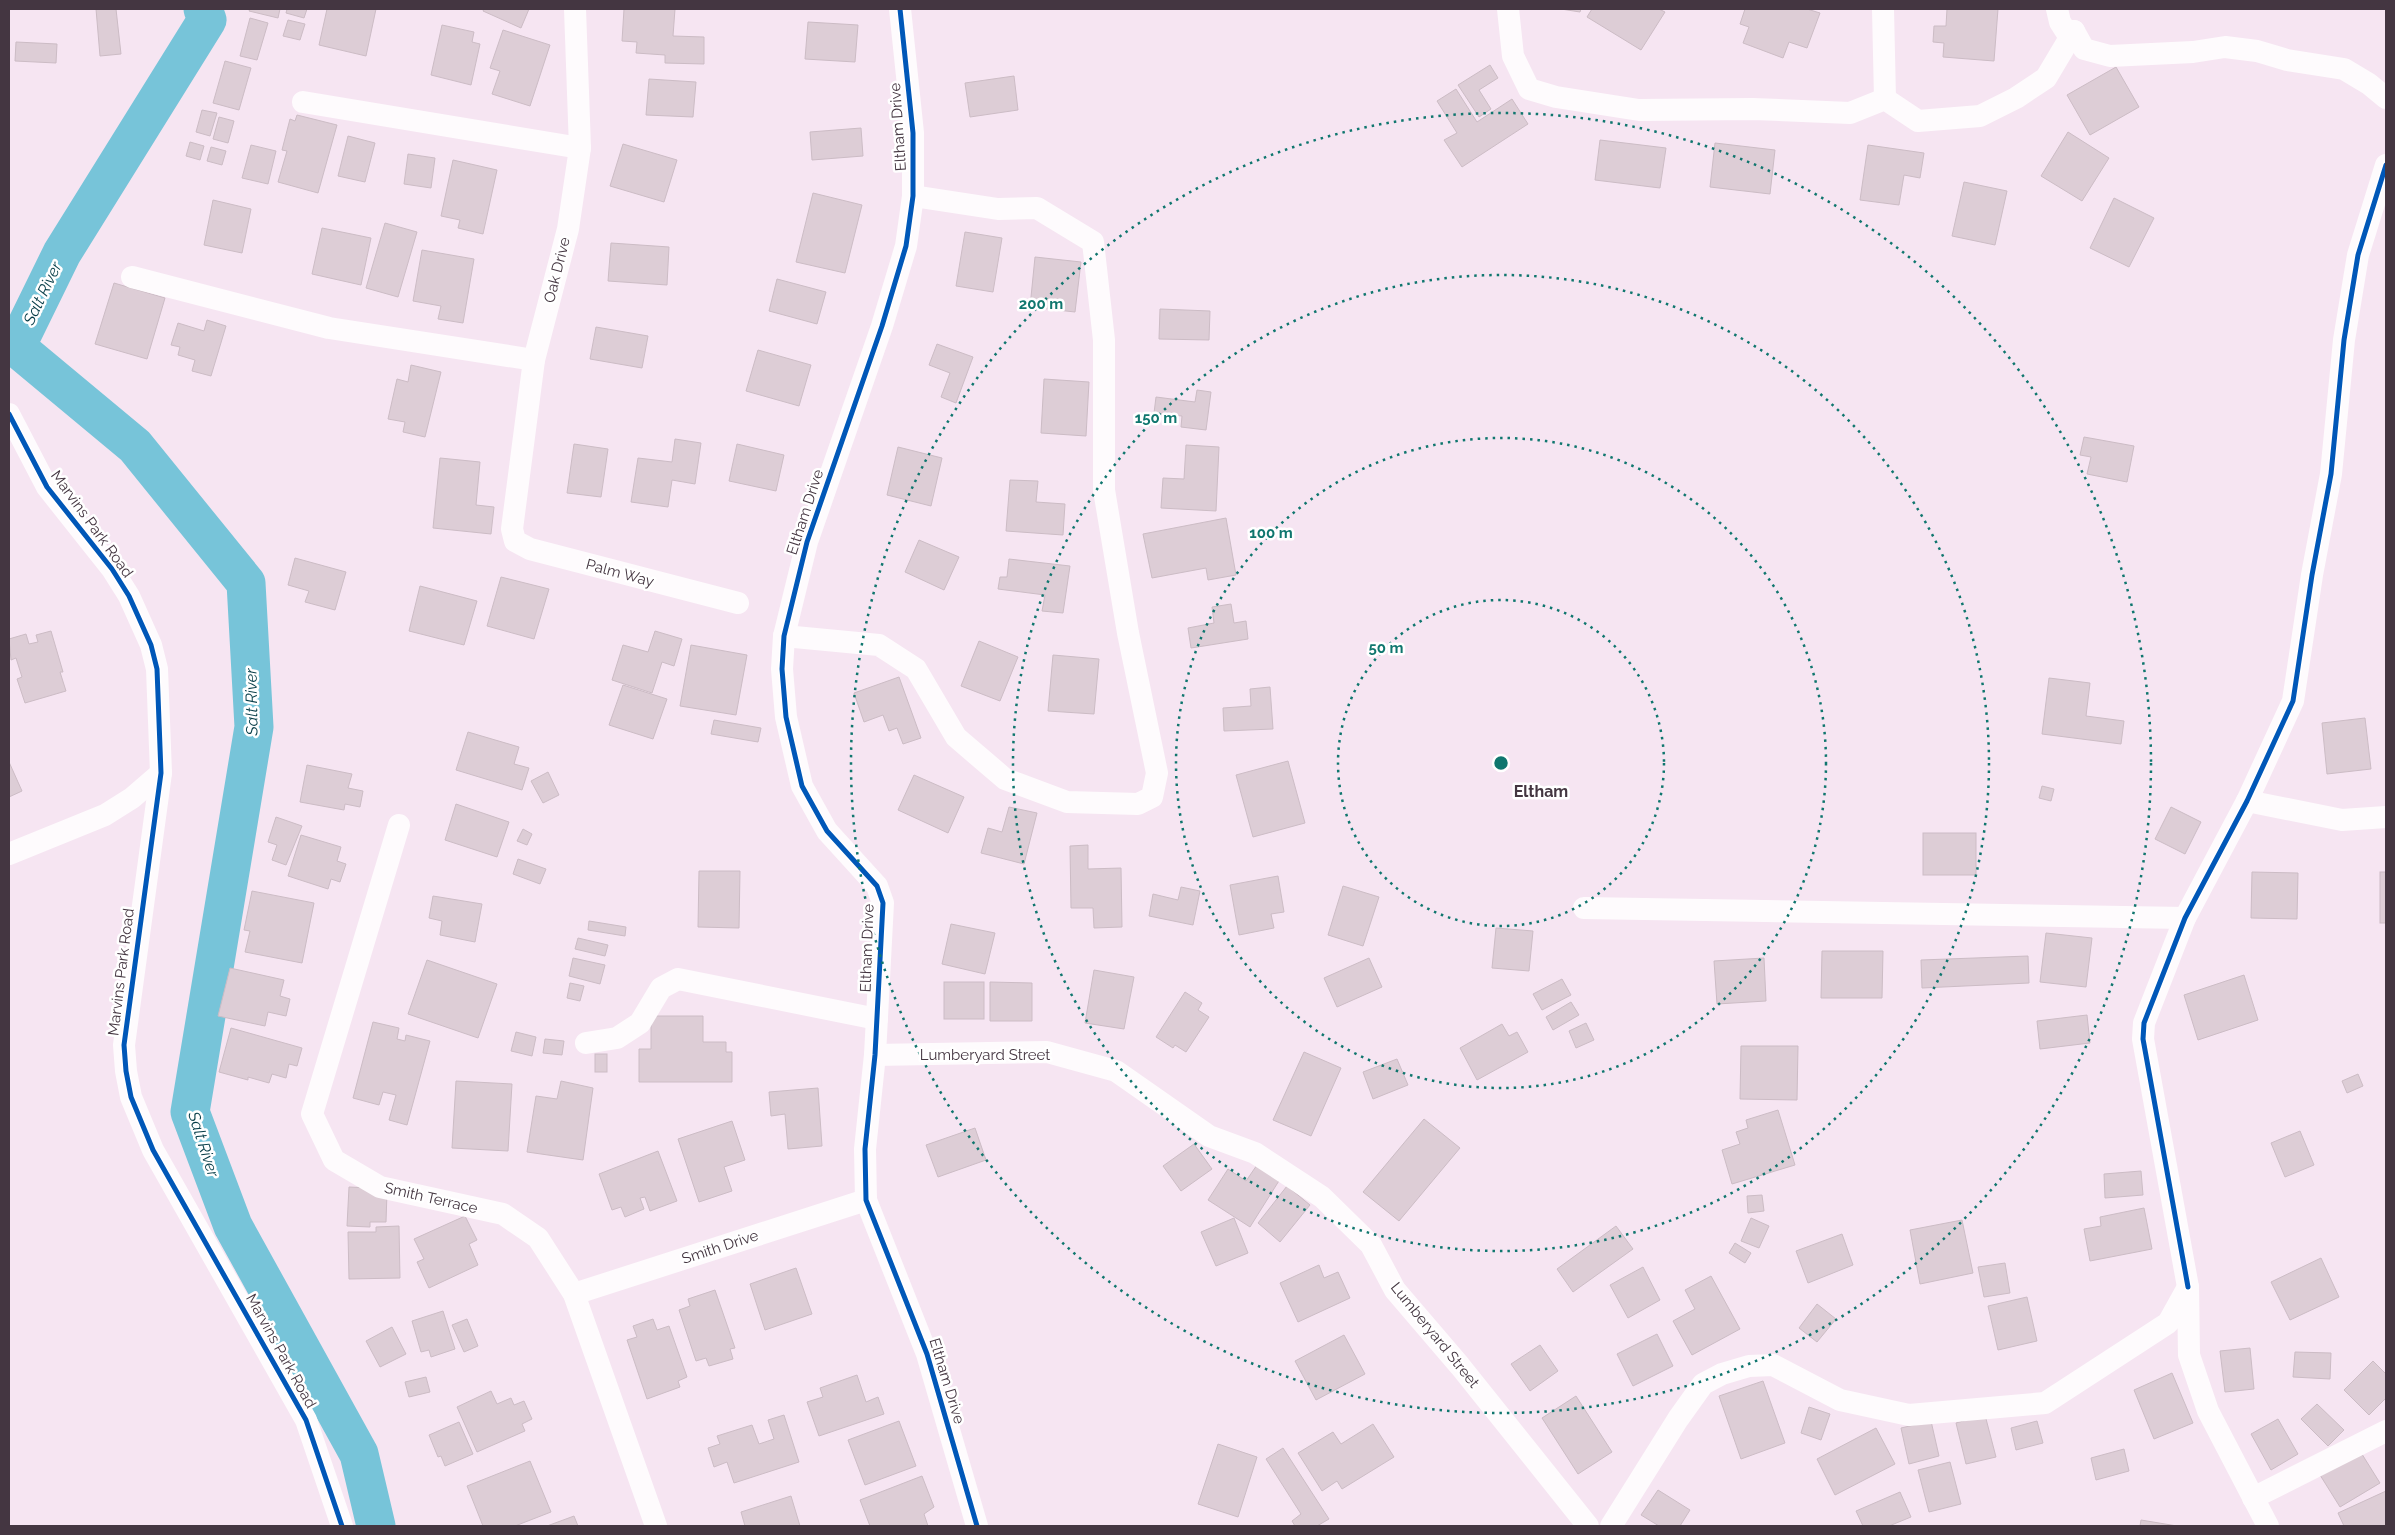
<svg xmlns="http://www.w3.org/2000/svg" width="2395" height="1535" font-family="Raleway,sans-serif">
	<rect width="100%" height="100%" fill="#f6e5f2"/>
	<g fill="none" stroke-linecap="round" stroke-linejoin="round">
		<path stroke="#77c4d9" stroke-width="39" d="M203,9L207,20L62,253L16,347L135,446L246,583L254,727L190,1112L233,1226L359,1454L376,1526"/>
	</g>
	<g fill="#ddcdd6" stroke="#ccbcc5">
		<path d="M96,9H116L121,54L100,56Z"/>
		<path d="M250,9H280L278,18L249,11Z"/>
		<path d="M287,9H307L304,18L286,13Z"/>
		<path d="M327,9H376L366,56L319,45Z"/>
		<path d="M484,9H529L521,28L483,11Z"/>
		<path d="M624,9H675L673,36L704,37V64L665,63V55L636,53L637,42L622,41Z"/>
		<path d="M1561,9H1581L1580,12Z"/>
		<path d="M1592,9H1659L1665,12L1641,50L1587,17Z"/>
		<path d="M1745,9H1807L1820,13L1807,48L1789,42L1783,58L1743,43L1749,27L1740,24Z"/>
		<path d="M1947,9H1998L1994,61L1943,57L1944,43L1933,42L1934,26H1946Z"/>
		<path d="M250,18L268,23L257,60L240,56Z"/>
		<path d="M288,20L305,24L300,40L283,36Z"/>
		<path d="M808,22L858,25L855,62L805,59Z"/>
		<path d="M442,25L474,32L472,42L480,44L471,85L431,75Z"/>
		<path d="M503,30L550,45L530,106L492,94L500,71L490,68Z"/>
		<path d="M16,42L57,44L56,63L15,61Z"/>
		<path d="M225,61L251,68L239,110L213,103Z"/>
		<path d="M1490,65L1498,78L1479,90L1491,109L1479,117L1458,85Z"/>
		<path d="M2116,67L2139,107L2090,135L2067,95Z"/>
		<path d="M1014,76L1018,110L970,117L965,83Z"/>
		<path d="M649,79L696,82L693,117L646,115Z"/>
		<path d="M1456,89L1477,122L1512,99L1528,124L1462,167L1444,140L1457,133L1437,101Z"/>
		<path d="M202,110L217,113L210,136L196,132Z"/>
		<path d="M297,115L337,125L318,193L278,182L287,151L282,150L290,119L295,121Z"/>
		<path d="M219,117L234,121L228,143L213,139Z"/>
		<path d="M861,128L863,156L812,160L810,132Z"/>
		<path d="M2068,132L2109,158L2082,201L2041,176Z"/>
		<path d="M348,136L375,143L365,182L338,176Z"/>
		<path d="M1600,140L1666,148L1660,188L1595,180Z"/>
		<path d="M190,142L204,146L200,160L186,156Z"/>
		<path d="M1715,143L1775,150L1770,194L1710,187Z"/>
		<path d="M623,144L677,160L664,202L610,186Z"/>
		<path d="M251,145L276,151L268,184L242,178Z"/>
		<path d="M1868,145L1924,153L1920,178L1904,175L1899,205L1860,200Z"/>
		<path d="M211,147L226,151L222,165L207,161Z"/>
		<path d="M408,154L435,158L431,188L404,184Z"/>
		<path d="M453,160L497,170L483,234L458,228L460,220L441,216Z"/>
		<path d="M1964,182L2007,191L1995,245L1952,236Z"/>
		<path d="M813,193L862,205L845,273L796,262Z"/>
		<path d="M2114,198L2154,218L2129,267L2090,248Z"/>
		<path d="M213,200L251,209L242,253L204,245Z"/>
		<path d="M385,223L417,232L398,297L366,288Z"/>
		<path d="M322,228L371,238L361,285L312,274Z"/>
		<path d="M965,232L1002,238L993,292L956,286Z"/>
		<path d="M611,243L669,247L667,285L608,281Z"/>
		<path d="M422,250L474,259L463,323L438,319L441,306L413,301Z"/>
		<path d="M1035,257L1081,262L1075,312L1030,307Z"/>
		<path d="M777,279L826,292L817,324L769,311Z"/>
		<path d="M114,283L165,298L147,359L95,344Z"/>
		<path d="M1160,309L1210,311L1209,340L1159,339Z"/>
		<path d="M207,320L226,326L211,376L192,371L195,360L178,355L180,347L171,345L178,323L204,331Z"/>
		<path d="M596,327L648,336L642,368L590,359Z"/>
		<path d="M937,344L973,357L956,403L941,397L950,373L929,365Z"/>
		<path d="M758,350L811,365L799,406L746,391Z"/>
		<path d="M411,365L441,372L425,437L403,432L405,422L388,419L397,379L408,382Z"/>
		<path d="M1044,379L1089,382L1086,436L1041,433Z"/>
		<path d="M1197,390L1211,392L1206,430L1181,427L1182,416L1154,413L1156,397L1195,402Z"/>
		<path d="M2084,437L2134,446L2127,482L2087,474L2091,457L2080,455Z"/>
		<path d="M675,439L701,443L695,484L672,480L668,507L631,502L638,458L672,462Z"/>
		<path d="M574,444L608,449L601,497L567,493Z"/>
		<path d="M737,444L784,455L776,491L729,481Z"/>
		<path d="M1186,445L1219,447L1216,511L1161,508L1163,478L1184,479Z"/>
		<path d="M898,447L942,458L931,506L887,495Z"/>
		<path d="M440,458L480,462L476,505L494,507L491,534L433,528Z"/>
		<path d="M1010,480L1038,481L1036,502L1065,504L1063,535L1006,531Z"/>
		<path d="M1226,518L1236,575L1208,580L1206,568L1152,578L1143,534Z"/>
		<path d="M919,540L959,557L944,590L905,572Z"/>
		<path d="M295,558L346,572L335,610L305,602L309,591L288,585Z"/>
		<path d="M1009,559L1070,566L1063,613L1042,611L1045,595L998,589L1000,577H1007Z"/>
		<path d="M501,577L549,589L534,639L487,626Z"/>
		<path d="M420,586L477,601L464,645L409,631Z"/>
		<path d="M1231,604L1234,623L1246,621L1248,639L1191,648L1188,628L1214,623L1212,607Z"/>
		<path d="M51,631L63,672H60L66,691L25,703L17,679L22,677L16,658L11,660L9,639L26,634L29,644L38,642L36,635Z"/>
		<path d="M655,631L682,639L674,666L662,662L652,693L612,680L623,645L648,652Z"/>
		<path d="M979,641L1018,657L1000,701L961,686Z"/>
		<path d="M691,645L747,655L736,715L680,706Z"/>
		<path d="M1053,655L1099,659L1094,714L1048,711Z"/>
		<path d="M899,677L921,738L903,744L897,728L889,731L883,715L864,722L854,693Z"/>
		<path d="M2049,678L2090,683L2086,716L2124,721L2121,744L2042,734Z"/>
		<path d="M623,685L667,699L653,739L609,725Z"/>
		<path d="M1270,687L1273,729L1224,731L1223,708L1251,706L1250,689Z"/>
		<path d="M2365,718L2371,769L2327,774L2322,723Z"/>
		<path d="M714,720L761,728L758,742L711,734Z"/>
		<path d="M468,732L519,747L514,764L529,768L522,790L456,770Z"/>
		<path d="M1288,761L1305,823L1253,837L1236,775Z"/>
		<path d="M9,762L22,791L9,797Z"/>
		<path d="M307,765L352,774L348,788L363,791L360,807L345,804L344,810L300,802Z"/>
		<path d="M548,772L559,795L543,803L531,781Z"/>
		<path d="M914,775L964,797L948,833L898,810Z"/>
		<path d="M2042,786L2054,789L2051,801L2039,798Z"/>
		<path d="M456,804L509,822L497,857L445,840Z"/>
		<path d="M1009,807L1037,813L1024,864L981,853L988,828L1002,832Z"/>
		<path d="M2171,807L2201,822L2185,854L2155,839Z"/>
		<path d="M276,817L302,826L286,865L272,860L277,845L268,842Z"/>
		<path d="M523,829L532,834L527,845L517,841Z"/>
		<rect x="1923" y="833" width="53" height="42"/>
		<path d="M301,835L341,847L337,861L346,864L340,882L331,879L328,889L288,876Z"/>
		<path d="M1088,845V869L1121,868L1122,927L1094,928L1093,908H1071L1070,846Z"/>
		<path d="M518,859L546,869L540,884L513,874Z"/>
		<path d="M699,871H740L739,928L698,927Z"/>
		<path d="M2252,872L2298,873L2297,919L2251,918Z"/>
		<rect x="2380" y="872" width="6" height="51"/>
		<path d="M1278,876L1284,912L1271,914L1274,928L1239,935L1230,885Z"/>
		<path d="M1343,886L1379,897L1363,946L1328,935Z"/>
		<path d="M1181,887L1200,891L1193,925L1149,916L1153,894L1178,900Z"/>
		<path d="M252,891L314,903L302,963L245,952L250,931L244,930Z"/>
		<path d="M433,896L482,904L475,942L440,935L442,921L429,918Z"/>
		<path d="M589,921L626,927L625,936L588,930Z"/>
		<path d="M951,924L995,933L985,974L942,964Z"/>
		<path d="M1496,928L1533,931L1529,971L1492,968Z"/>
		<path d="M2046,933L2092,938L2086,987L2040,982Z"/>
		<path d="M578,938L608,945L605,956L575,949Z"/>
		<path d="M1822,951H1883L1882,998H1821Z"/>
		<path d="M2028,956L2029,983L1922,988L1921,960Z"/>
		<path d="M573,958L605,965L600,984L569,976Z"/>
		<path d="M1369,958L1382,987L1337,1007L1324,978Z"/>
		<path d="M1764,958L1766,1001L1717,1004L1714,961Z"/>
		<path d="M427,960L497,984L478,1038L408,1014Z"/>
		<path d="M230,968L284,980L280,996L290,999L286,1016L268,1012L265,1026L218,1016Z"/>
		<path d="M1094,970L1134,977L1124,1029L1085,1023Z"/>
		<path d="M2244,975L2258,1020L2198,1040L2184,995Z"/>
		<path d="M1562,979L1571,995L1542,1010L1533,994Z"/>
		<rect x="944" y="982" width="40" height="37"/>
		<path d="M990,982L1032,983V1021H990Z"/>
		<path d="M570,983L584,986L580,1001L567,998Z"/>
		<path d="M1185,992L1202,1003L1198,1010L1209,1017L1186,1052L1175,1045L1173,1048L1156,1037Z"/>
		<path d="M1571,1002L1579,1015L1553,1030L1546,1017Z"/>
		<path d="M2087,1015L2090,1043L2040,1049L2037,1021Z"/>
		<path d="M651,1016H703V1042H726V1052H732V1082H639V1049H651Z"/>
		<path d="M373,1022L399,1028L397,1039L405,1041L406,1035L430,1041L407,1125L389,1120L396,1095L383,1092L379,1105L353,1098Z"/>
		<path d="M1586,1023L1594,1040L1576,1048L1569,1031Z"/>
		<path d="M1502,1024L1509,1036L1517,1032L1528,1052L1477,1080L1460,1048Z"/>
		<path d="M231,1028L302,1048L297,1066L289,1064L286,1078L272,1074L269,1083L248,1077V1080L219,1072Z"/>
		<path d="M516,1032L536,1037L532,1056L511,1051Z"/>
		<path d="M545,1039L564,1041L562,1055L543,1053Z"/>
		<path d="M1741,1046H1798L1797,1100L1740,1099Z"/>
		<path d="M1304,1052L1341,1068L1311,1136L1273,1120Z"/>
		<rect x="595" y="1054" width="12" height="18"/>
		<path d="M1397,1059L1408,1085L1373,1099L1363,1072Z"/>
		<path d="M2358,1074L2363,1086L2347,1093L2342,1081Z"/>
		<path d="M456,1081L512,1084L508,1151L452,1148Z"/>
		<path d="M561,1081L593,1088L583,1160L527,1152L536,1096L557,1099Z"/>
		<path d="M818,1088L822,1146L788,1149L785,1114L771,1116L769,1092Z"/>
		<path d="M1778,1110L1795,1165L1732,1184L1722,1150L1740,1144L1736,1132L1748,1128L1746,1120Z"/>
		<path d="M1424,1119L1460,1148L1399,1221L1363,1192Z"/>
		<path d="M732,1121L745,1160L724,1167L732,1191L699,1202L678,1139Z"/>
		<path d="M975,1128L986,1160L938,1177L926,1145Z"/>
		<path d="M2300,1131L2314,1165L2285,1177L2271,1143Z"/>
		<path d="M1194,1144L1212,1169L1181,1191L1163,1166Z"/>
		<path d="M658,1151L677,1201L650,1211L645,1197L640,1198L644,1209L625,1217L621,1207L612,1210L599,1174Z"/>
		<path d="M1259,1162L1282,1176L1250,1227L1208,1200L1228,1169L1246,1181Z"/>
		<path d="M2141,1171L2143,1195L2105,1198L2104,1174Z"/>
		<path d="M1287,1186L1310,1205L1280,1242L1258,1223Z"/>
		<path d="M349,1187L370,1188L387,1192L386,1222H370V1227L347,1226Z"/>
		<path d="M1762,1195L1764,1211L1748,1213L1747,1196Z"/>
		<path d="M2144,1208L2152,1249L2090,1261L2084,1229L2101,1226L2100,1217Z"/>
		<path d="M465,1216L477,1240L469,1244L478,1265L429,1288L417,1262L424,1259L414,1239Z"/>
		<path d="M1234,1218L1248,1253L1216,1266L1201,1232Z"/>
		<path d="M1751,1218L1769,1226L1759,1248L1741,1241Z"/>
		<path d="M1962,1220L1973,1273L1920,1284L1910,1230Z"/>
		<path d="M399,1226L400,1278L349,1279L348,1232H376V1227Z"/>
		<path d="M1616,1226L1633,1249L1573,1292L1557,1269Z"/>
		<path d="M1842,1234L1853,1265L1808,1283L1796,1251Z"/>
		<path d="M1735,1243L1751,1253L1745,1263L1729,1253Z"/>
		<path d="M2321,1258L2339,1297L2290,1320L2271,1282Z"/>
		<path d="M2005,1263L2010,1293L1984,1297L1978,1267Z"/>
		<path d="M1319,1265L1324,1278L1338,1272L1350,1298L1298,1322L1280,1283Z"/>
		<path d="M1643,1267L1660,1300L1628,1318L1610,1285Z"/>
		<path d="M796,1268L812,1314L765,1330L750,1284Z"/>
		<path d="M1711,1276L1740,1329L1692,1355L1673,1321L1695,1309L1685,1290Z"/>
		<path d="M715,1290L735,1348L730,1349L733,1359L709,1366L706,1358L696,1361L679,1310L690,1306L688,1299Z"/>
		<path d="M2027,1297L2037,1341L1998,1350L1988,1306Z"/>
		<path d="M1817,1304L1836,1319L1817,1342L1799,1328Z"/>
		<path d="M443,1311L455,1349L431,1357L429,1350L421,1352L412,1321Z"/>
		<path d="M467,1319L478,1346L464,1352L452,1325Z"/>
		<path d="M653,1319L657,1330L669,1326L687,1377L678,1381L680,1387L647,1399L627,1340L637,1337L633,1326Z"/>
		<path d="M392,1327L406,1354L380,1367L366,1341Z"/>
		<path d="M1657,1334L1673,1366L1633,1386L1617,1354Z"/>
		<path d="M1344,1335L1365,1374L1316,1400L1295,1361Z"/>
		<path d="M1540,1345L1558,1371L1530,1391L1511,1364Z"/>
		<path d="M2250,1348L2254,1389L2225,1392L2220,1351Z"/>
		<path d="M2295,1352L2331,1353L2330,1379L2293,1377Z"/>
		<path d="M2373,1361L2386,1374V1398L2369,1415L2344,1390Z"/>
		<path d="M2172,1373L2193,1423L2154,1439L2134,1390Z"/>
		<path d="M857,1375L866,1402L878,1397L884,1414L819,1436L807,1402L823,1397L820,1388Z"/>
		<path d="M426,1377L430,1392L409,1397L405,1382Z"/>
		<path d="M1763,1381L1785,1443L1741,1459L1719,1396Z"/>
		<path d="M491,1391L497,1404L511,1398L514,1405L524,1401L532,1419L522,1424L525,1431L477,1452L457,1407Z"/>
		<path d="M1576,1396L1612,1452L1578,1474L1542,1418Z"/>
		<path d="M2317,1404L2344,1430L2328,1446L2301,1419Z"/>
		<path d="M1809,1407L1830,1414L1821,1440L1801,1433Z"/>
		<path d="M784,1415L799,1462L734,1483L727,1462L714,1467L708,1448L720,1444L717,1436L752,1425L759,1444L774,1439L768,1420Z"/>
		<path d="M1985,1415L1996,1457L1966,1464L1956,1423Z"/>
		<path d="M2278,1419L2298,1454L2271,1470L2251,1434Z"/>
		<path d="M899,1421L916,1466L865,1485L848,1440Z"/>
		<path d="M1931,1421L1939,1456L1909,1464L1901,1428Z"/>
		<path d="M2037,1421L2043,1443L2016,1450L2011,1428Z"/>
		<path d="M459,1422L473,1454L445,1466L441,1456L438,1457L429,1435Z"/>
		<path d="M1373,1424L1394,1457L1342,1489L1337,1481L1322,1491L1298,1453L1333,1432L1341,1444Z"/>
		<path d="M1876,1428L1895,1464L1835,1495L1817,1459Z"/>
		<path d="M1218,1444L1257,1457L1238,1517L1198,1504Z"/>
		<path d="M1283,1448L1329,1519L1317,1526H1295L1292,1521L1301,1514L1266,1459Z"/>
		<path d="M2124,1449L2129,1471L2096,1480L2091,1458Z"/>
		<path d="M2360,1451L2380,1483L2340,1507L2320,1475Z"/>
		<path d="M530,1461L551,1512L515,1526H483L467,1486Z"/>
		<path d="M1950,1462L1961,1504L1929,1512L1918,1470Z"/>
		<path d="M922,1476L934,1507L924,1514L928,1526H870L860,1500Z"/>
		<path d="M1658,1490L1690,1510L1680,1526H1659L1641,1515Z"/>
		<path d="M2386,1491V1526H2344L2338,1513Z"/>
		<path d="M1900,1492L1911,1517L1889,1526H1863L1856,1511Z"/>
		<path d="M791,1496L800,1526H745L741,1512Z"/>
		<path d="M574,1516L578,1526H547Z"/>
		<path d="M2141,1520L2177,1526H2140Z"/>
	</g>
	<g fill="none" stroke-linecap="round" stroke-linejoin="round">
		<g stroke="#fefbfd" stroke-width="22">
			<path d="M575,9L580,148L568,229L534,360L512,529L515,541L530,549L738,603"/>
			<path d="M900,9L913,133V196L906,246L882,326L807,542L784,636L782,669L786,717L802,786L827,831L877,886L883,903L875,1055L865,1149L866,1200L927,1354L977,1526"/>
			<path d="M1508,9L1513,56L1529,89L1556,97L1639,110L1753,109L1850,113L1885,99L1918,121L1980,116L2016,98L2046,78L2074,31"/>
			<path d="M1883,9L1885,99"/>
			<path d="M2057,9L2060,22L2067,33L2074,31L2084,49L2110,56L2193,52L2225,47L2257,51L2287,60L2344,69L2369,84L2386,98"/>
			<path d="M303,102L580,148"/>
			<path d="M132,277L329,328L534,360"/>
			<path d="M9,414L47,487L112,569L129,596L151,645L157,669L161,773L124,1045L126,1071L131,1097L153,1150L306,1420L342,1526"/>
			<path d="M784,636L879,645L916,669L956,737L1005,779L1067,802L1138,804L1152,797L1157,773L1128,633L1104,490V340L1093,242L1037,208L998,209L913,196"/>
			<path d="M2247,801L2342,820L2386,817"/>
			<path d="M399,825L312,1114L334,1160L380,1187L503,1214L538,1238L574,1294L656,1526"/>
			<path d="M9,854L105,815L132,798L161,773"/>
			<path d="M1584,908L2185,918"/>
			<path d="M586,1043L617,1038L640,1023L661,988L678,979L877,1019"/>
			<path d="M875,1055L1047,1052L1116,1071L1209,1136L1255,1153L1322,1197L1371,1245L1395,1290L1460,1366L1588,1526"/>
			<path d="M2188,1287L2143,1039L2144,1023L2185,918L2247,801L2293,701L2312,575L2331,474L2344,340L2358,255L2386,165"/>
			<path d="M574,1294L866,1200"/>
			<path d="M2253,1498L2386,1431"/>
			<path d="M1611,1526L1678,1419L1703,1384L1722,1374L1749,1366L1773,1365L1840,1400L1909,1415L2045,1403L2168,1323L2188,1287L2189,1355L2208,1411L2268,1526"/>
		</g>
		<defs>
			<g id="cycleway">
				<path d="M900,9L913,133V196L906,246L882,326L807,542L784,636L782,669L786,717L802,786L827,831L877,886L883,903L875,1055L865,1149L866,1200L927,1354L977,1526"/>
				<path d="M9,414L47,487L112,569L129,596L151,645L157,669L161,773L124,1045L126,1071L131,1097L153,1150L306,1420L342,1526"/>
				<path d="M2188,1287L2143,1039L2144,1023L2185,918L2247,801L2293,701L2312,575L2331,474L2344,340L2358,255L2386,165"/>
			</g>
		</defs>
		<use href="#cycleway" stroke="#fff" stroke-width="8"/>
		<use href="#cycleway" stroke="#0057b8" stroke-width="5"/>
	</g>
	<g fill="none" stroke="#0f766e" stroke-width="2.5" stroke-dasharray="2.5 5">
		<circle cx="1501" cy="763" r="163"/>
		<circle cx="1501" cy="763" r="325"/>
		<circle cx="1501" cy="763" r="488"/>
		<circle cx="1501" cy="763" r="650"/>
	</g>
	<g text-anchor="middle" stroke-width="5" stroke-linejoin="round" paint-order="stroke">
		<g font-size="15" fill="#443641" stroke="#fff">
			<text transform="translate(898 127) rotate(-94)" y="5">Eltham Drive</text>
			<text transform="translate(557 270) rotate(-76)" y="5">Oak Drive</text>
			<text transform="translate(805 512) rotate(-72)" y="5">Eltham Drive</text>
			<text transform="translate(92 524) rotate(54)" y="5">Marvins Park Road</text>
			<text transform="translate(620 573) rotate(15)" y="5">Palm Way</text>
			<text transform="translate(867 948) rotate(-88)" y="5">Eltham Drive</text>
			<text transform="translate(121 972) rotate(-83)" y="5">Marvins Park Road</text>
			<text x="985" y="1060">Lumberyard Street</text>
			<text transform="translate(431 1198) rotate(13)" y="5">Smith Terrace</text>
			<text transform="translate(720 1247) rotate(-18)" y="5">Smith Drive</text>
			<text transform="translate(1435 1335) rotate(51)" y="5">Lumberyard Street</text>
			<text transform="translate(281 1351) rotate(61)" y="5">Marvins Park Road</text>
			<text transform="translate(947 1381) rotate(73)" y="5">Eltham Drive</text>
		</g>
		<g font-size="16" font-style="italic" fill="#043b46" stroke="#fff">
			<text transform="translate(42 293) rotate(-64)" y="6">Salt River</text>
			<text transform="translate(251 702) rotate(-91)" y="6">Salt River</text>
			<text transform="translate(204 1144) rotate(72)" y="6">Salt River</text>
		</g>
		<g font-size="16" font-weight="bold" fill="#443641" stroke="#fff">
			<text x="1541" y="797">Eltham</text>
		</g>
	</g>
	<circle cx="1501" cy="763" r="8" fill="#0f766e" stroke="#fff" stroke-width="2.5"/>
	<g font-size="15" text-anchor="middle" font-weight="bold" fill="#0f766e" stroke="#fff" stroke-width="5" stroke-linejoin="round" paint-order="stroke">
		<text x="1041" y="309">200 m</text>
		<text x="1156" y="423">150 m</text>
		<text x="1271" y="538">100 m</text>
		<text x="1386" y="653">50 m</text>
	</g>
	<rect width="2395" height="1535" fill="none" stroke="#443641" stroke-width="20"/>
</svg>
